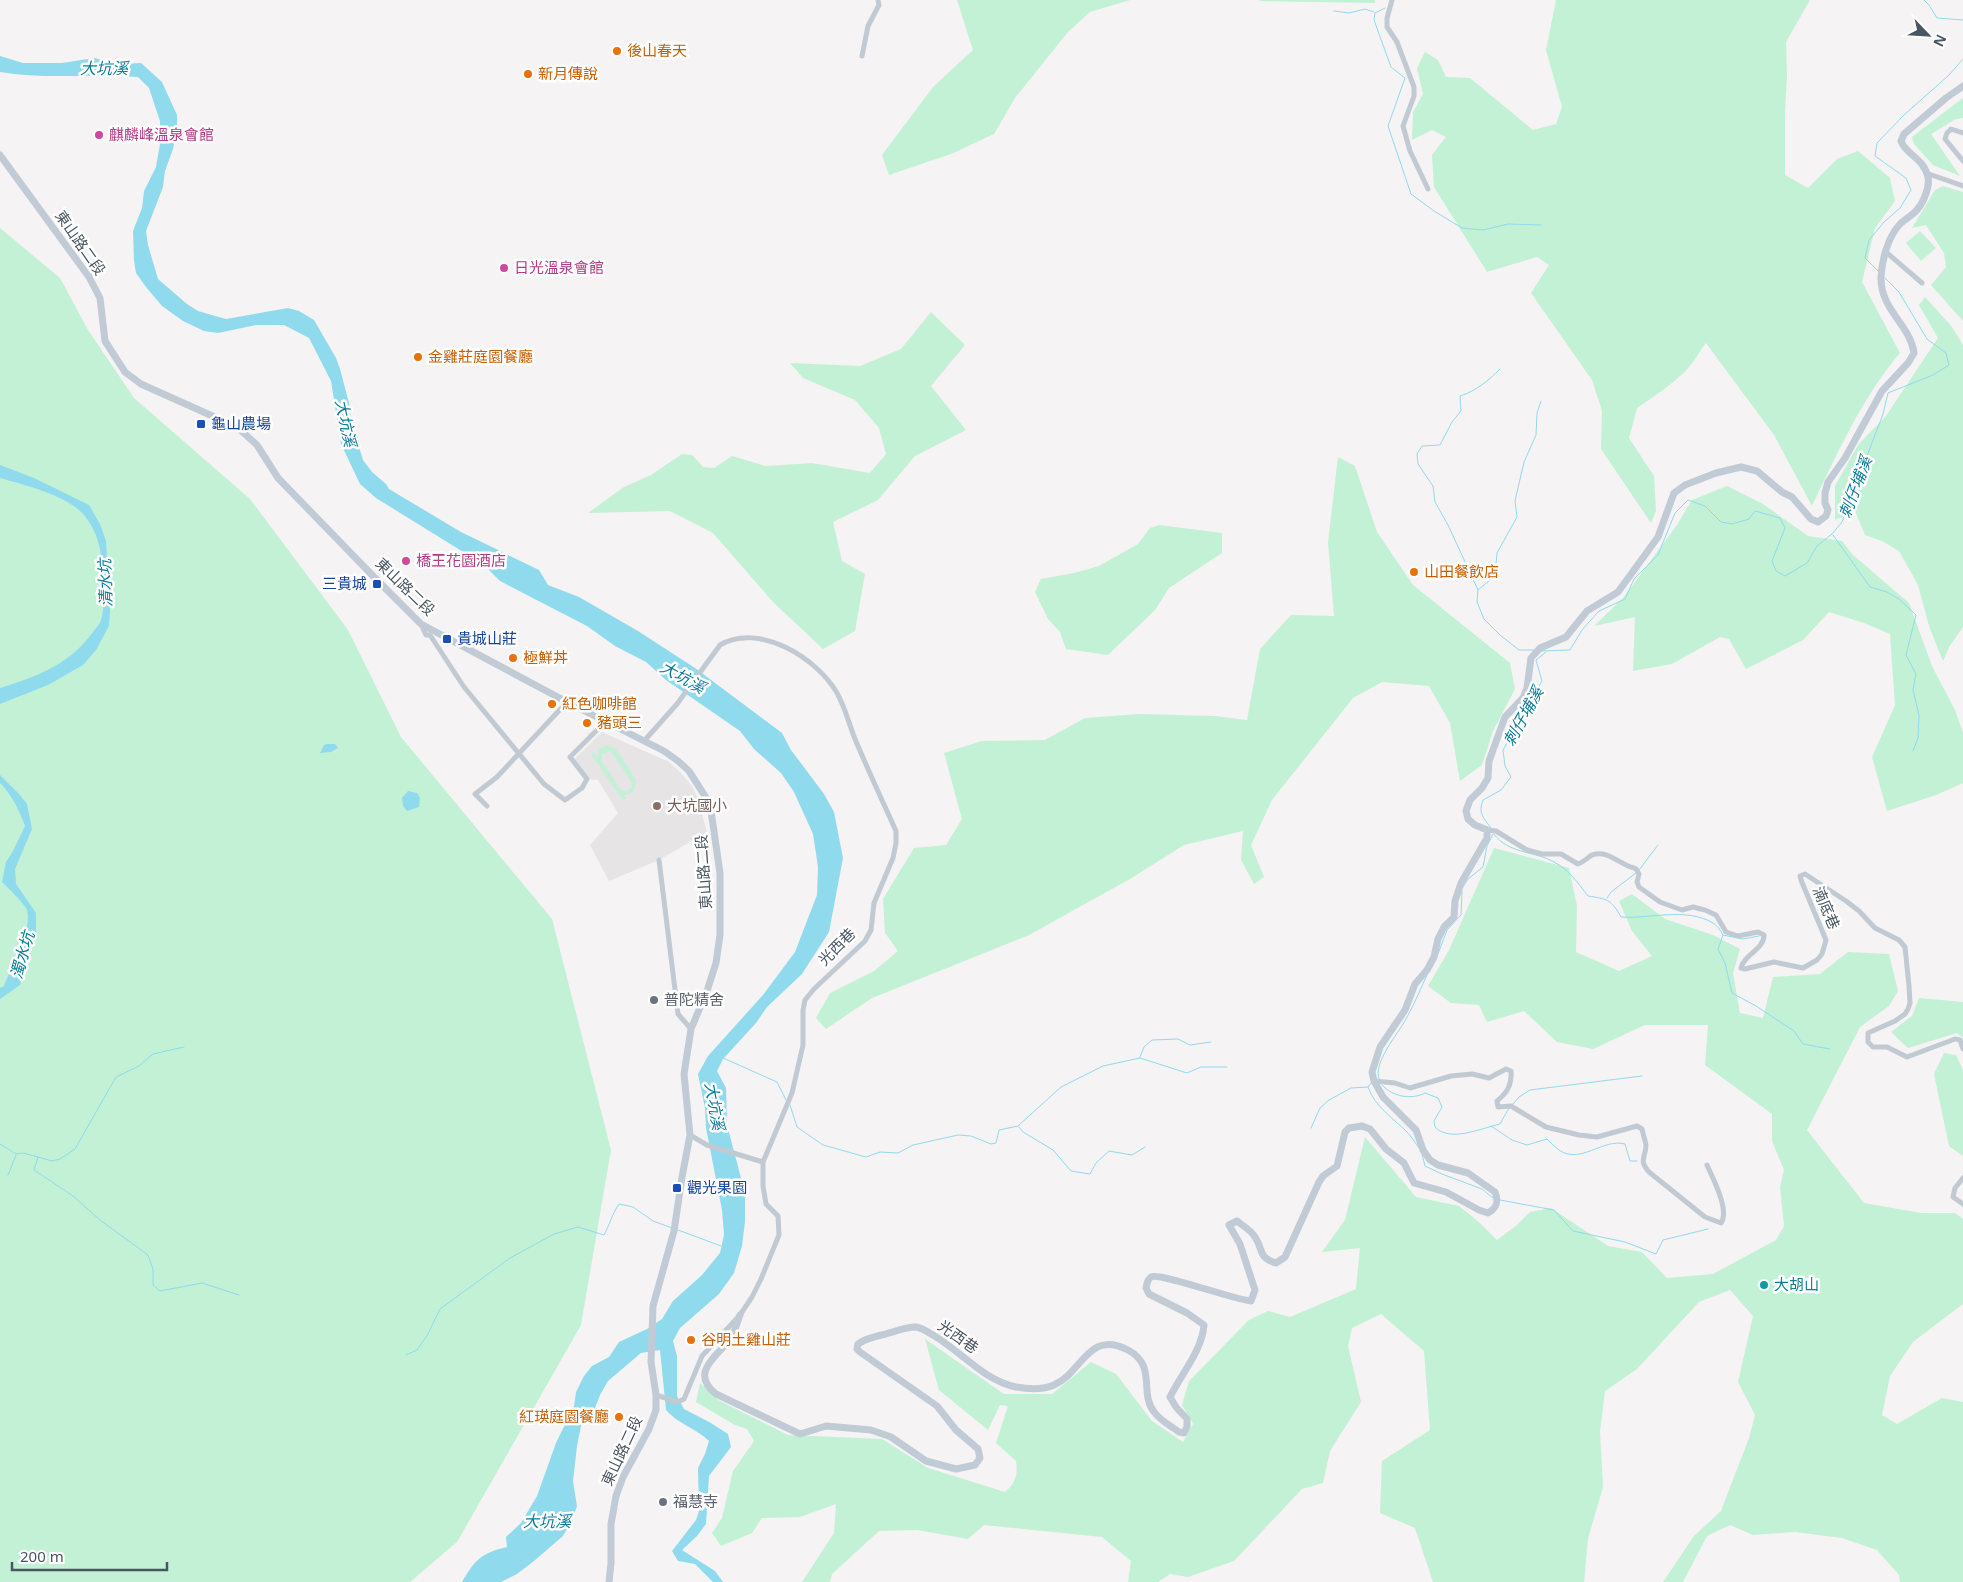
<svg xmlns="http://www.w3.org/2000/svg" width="1963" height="1582" font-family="'Noto Sans','Noto Sans TC',sans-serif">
	<rect width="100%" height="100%" fill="#f5f3f3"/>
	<path fill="#e6e4e5" d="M602,732L669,762L680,772L692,786L698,799L707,832L659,860L609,881L590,845L618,813L598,780L588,779L572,761Z"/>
	<g fill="#c3f1d5" fill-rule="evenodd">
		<path d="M957,0H1130L1090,12L1068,32L1015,98L994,134L951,154L889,175L882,155L934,86L973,50Z"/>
		<path d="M1259,0H1375V3L1260,1Z"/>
		<path d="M1556,0H1810L1786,42L1787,75L1785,114V175L1808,188L1837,159L1858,151L1890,178L1895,201L1875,228L1862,282L1900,353C1862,398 1837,454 1812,506L1774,435L1706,343C1700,350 1696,359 1690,366C1675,383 1656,395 1637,408L1629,438L1654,476L1656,511L1651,523L1601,449L1602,411L1592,380L1531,293L1549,265L1537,257L1487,272L1434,187L1432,155L1446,137L1432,130L1412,140L1413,112L1423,94L1417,68L1425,52L1438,60L1446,77L1470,78L1533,130L1556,124L1562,107L1546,50Z"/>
		<path d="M1963,98V118L1956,119L1931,134L1960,176L1933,165L1914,144L1912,137Z"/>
		<path d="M1943,186L1963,192V321L1931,285L1946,267L1944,253L1926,225L1912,228L1935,190Z"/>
		<path d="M0,228L60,278L88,330L134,398L250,499L348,630L401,737L552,919L611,1150L581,1325L457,1542L410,1582H0Z"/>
		<path d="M1920,231L1936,248L1921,261L1906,243Z"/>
		<path d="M1925,297L1952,327L1963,345V627L1949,647L1943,661L1929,626L1918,585L1899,551L1882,541L1865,535L1855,511L1835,520V486L1858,445L1886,416L1938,338L1919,305Z"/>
		<path d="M931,312L965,345L931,386L966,430L915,456L878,500L833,522L842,561L865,574L855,631L823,649L773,602L713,533L670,511L588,513L624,487L651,475L682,454L692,455L703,467L714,468L732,456L766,466L812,463L870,473L886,454L879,428L855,400L803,378L790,363L860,366L901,349Z"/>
		<path d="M1338,457L1355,466L1377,532L1413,585L1510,663L1515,689L1493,731L1482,765L1460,781L1450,723L1429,686L1382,682L1353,698L1272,800L1251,845L1264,877L1254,884L1241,860L1243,831L1184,845L1130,879L1029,935L872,998L826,1029L816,1018L830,993L874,971L898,951L885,933L883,899L914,848L946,845L962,819L944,753L982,741L1045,740L1085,718L1139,714L1215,716L1247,720L1260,649L1291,615L1334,616L1328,542Z"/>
		<path d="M1727,486L1763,504L1808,536L1842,541L1853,555L1909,603L1932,666L1955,710L1963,733V783L1936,795L1887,811L1872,757L1895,705L1890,634L1864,623L1829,612L1803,640L1746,669L1729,639L1720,637L1672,664L1633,671L1635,617L1594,626L1623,598L1677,525L1692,500Z"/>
		<path d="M1159,525L1222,533V553L1169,588L1155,610L1108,655L1066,649L1060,632L1048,619L1035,592L1041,579L1074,573L1099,566L1138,544L1150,528Z"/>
		<path d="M606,746L615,748L636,780L634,791L628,795H624L626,798L623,800L591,754L593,752L597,757L600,748ZM609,751L613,754L631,781L632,787L627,792L621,790L602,762V754Z"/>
		<path d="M1494,848L1569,868L1577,906L1576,952L1619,971L1652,956L1632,931L1619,901L1632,894L1665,919L1713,935L1740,949L1733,973L1740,1013L1763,1018L1773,977L1820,974L1848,952L1889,954L1898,991L1889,1006L1860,1027L1807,1130L1864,1203L1921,1213H1955L1963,1219V1304L1913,1342L1890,1376L1882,1415L1897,1424L1942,1398L1963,1402V1582H1900L1899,1575L1877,1550L1842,1538L1795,1532L1753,1535L1730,1525L1707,1536L1683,1582H1663L1694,1536L1721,1511L1749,1438L1755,1415L1738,1382L1753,1316L1730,1290L1699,1302L1637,1369L1605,1391L1600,1432L1603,1487L1588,1539L1584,1582H1433L1415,1528L1380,1513L1382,1461L1430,1430L1424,1351L1381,1314L1352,1328L1348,1346L1361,1402L1330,1451L1323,1483L1302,1489L1234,1561L1188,1577L1170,1574L1158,1582H1128L1131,1561L1102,1537L984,1525L968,1539L917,1530L879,1531L832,1574L830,1582H802L834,1533L836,1504L800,1517L762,1518L752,1533L721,1546L712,1533L722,1518L733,1471L754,1441L747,1429L735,1425L696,1402L700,1383L718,1400L788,1435L882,1439L928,1468L1005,1492C1016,1483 1018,1474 1016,1461L996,1443L1008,1406L1000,1405L988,1430L939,1390L925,1339L1004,1394H1052L1091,1362L1116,1374L1152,1421L1183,1442L1193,1424L1182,1405L1189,1381L1249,1320L1268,1311L1290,1317L1356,1289L1360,1248L1322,1252L1345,1220L1365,1137L1416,1197L1459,1206L1480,1223L1497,1240L1517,1225L1530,1212L1551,1208L1608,1246L1642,1252L1667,1278L1713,1274L1776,1240L1784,1226L1780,1187L1784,1170L1772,1141V1114L1705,1065L1708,1025H1645L1593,1049L1557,1042L1524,1011L1487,1022L1479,1005L1451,1003L1428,986L1449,950Z"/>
		<path d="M1919,998L1963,1002V1038L1957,1033L1908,1048L1891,1032L1912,1016Z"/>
		<path d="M1944,1053L1956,1055L1963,1070V1156L1949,1146L1934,1074Z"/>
	</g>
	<g fill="#90daee">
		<path d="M0,56L23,63H62L94,58L121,64L141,63L162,82L177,115V129L173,149L165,171L163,187L146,231L148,245L158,279L187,304L198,311L226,319L288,308L299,311L314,320L336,358L340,369L349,403L351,421L363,460L372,472L386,484L389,489L461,532L539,570L548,585L579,597L638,631L695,668L782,733L791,750L824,794L834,812L843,858L829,932L802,974L767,1007L756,1023L723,1059L717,1071L726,1088L727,1125L745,1193V1222L742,1246L734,1273L719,1294L680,1328L673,1341L677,1356V1396L684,1409L711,1423L728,1434L731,1447L709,1476L706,1524L697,1536L682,1550L715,1571L723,1582H713L695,1564L678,1561L672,1551L696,1520L699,1511L698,1468L705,1454L709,1441C696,1428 678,1424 666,1410L660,1350L641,1353L608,1381L600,1395L595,1408L581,1426L577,1446L573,1481L577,1506L573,1518L563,1536L534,1561L517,1574L501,1582H462C475,1560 481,1553 507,1547L506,1537L521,1523L537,1496L556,1443L574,1406L576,1392L584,1376L592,1366L609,1357L619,1342L647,1329L662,1319L673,1301L702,1275L720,1253L724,1235L722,1210L706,1128L705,1108L698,1074L708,1056L763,995L795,952L817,895L818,867L813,834L794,792L781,773L754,749L740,731L666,680L646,662L615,646L587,626L500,581L489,570L460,550L376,498L360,484L341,444L331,381L309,338L284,325H256L218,333L204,331L183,321L162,306L146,287L136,273L134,261L133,231L142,208L144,191L156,167L160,144V121L149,88L138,77C92,73 46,80 0,72Z"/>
		<path d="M0,465L34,478L89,505L100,524L106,541L110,611L109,626L96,650L83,665L48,685L0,704V688C36,677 69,665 93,632C95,629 100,624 101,620C105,610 103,581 103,570C101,549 97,527 80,511C62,494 24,485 0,478Z"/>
		<path d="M327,744H335L338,748L331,752L320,753L324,745Z"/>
		<path d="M0,775L19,794L27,804L32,829L15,869L16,884L36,913V936L24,953L25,966L20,985L0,999V988L4,986C10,969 35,924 26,908C20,899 10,890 2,882L6,862L13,851L25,826C19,810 12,795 0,783Z"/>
		<path d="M408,791L417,793L420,798L419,807L407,811L403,806L402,798Z"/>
	</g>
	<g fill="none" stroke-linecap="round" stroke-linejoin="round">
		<g stroke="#90daee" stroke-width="1">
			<path d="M1924,0L1929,5L1937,18L1963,20"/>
			<path d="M1385,8L1375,13L1374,20L1391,67L1405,78L1388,126L1411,194L1434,211L1462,228L1483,230L1508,224L1541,225"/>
			<path d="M1334,11L1349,13L1365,9L1374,12"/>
			<path d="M1878,271L1865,258L1869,240L1884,222L1900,208L1911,190L1906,178L1875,156L1877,143L1904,115L1949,75L1963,59"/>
			<path d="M1500,369C1488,381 1476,391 1460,396L1461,411L1452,422L1440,445L1422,446L1417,454L1418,464L1433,486L1435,502L1448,525L1478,590L1477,602L1484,619L1500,635L1519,650H1535"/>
			<path d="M1833,535L1870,587L1887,592L1899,599L1916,615L1906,655L1916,674L1913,690L1919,715L1918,738L1913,751"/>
			<path d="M1478,590L1495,576L1497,553L1517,517L1515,501L1524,462L1536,435L1537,413L1541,401"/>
			<path d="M1541,651L1570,650L1582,630L1599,611L1625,599L1634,579L1658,555L1675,513L1688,500L1705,506L1721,522L1732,524L1749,519L1755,511L1780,518L1785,528L1772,561L1776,571L1785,576L1807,563L1817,546L1832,534L1842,522L1883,414L1888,393L1933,375L1949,365L1946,353L1927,339L1899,292L1885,278"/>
			<path d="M1491,828C1483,817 1478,814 1483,800L1501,790L1511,777L1505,766L1503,750L1542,681L1536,660L1546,652"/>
			<path d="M1494,834C1508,854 1535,851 1554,862C1568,869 1579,884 1588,896C1607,899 1611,899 1621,917C1650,919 1686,907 1713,923C1717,925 1721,931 1723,935L1718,949L1725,963L1732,993L1756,1006L1794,1031L1803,1044L1830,1049"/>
			<path d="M1639,870L1658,845"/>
			<path d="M1463,887L1468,879L1483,867L1487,846L1493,834"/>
			<path d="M1607,898L1611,892L1636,873"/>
			<path d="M1723,935L1743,939L1759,936"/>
			<path d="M1438,954L1447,930L1461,915L1462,891"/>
			<path d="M1140,1057L1144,1047L1152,1040L1178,1039L1190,1045L1211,1042"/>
			<path d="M723,1058L777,1082L786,1100"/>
			<path d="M1379,1079C1373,1062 1398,1034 1406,1019C1414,1005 1420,990 1427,975"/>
			<path d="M1371,1083L1368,1087C1375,1107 1393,1118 1407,1132C1412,1137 1415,1143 1419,1148"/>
			<path d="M1382,1085C1393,1097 1411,1100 1425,1093L1438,1098L1442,1107L1434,1121L1435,1127C1450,1143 1482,1128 1500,1124L1509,1108"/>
			<path d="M790,1105L797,1127L823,1145L866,1157L880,1152L898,1153L913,1145L958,1135L971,1136L991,1144L996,1143L999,1130L1018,1126L1061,1087L1103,1066L1140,1058L1187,1073L1201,1067H1227"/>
			<path d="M1512,1105L1519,1097L1530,1090L1642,1076"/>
			<path d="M1491,1126L1512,1140L1527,1145L1547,1139C1551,1143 1555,1147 1559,1150C1580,1165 1603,1138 1625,1144L1630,1161H1637"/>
			<path d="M1019,1127L1023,1132L1053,1150L1071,1171L1090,1174L1096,1163L1109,1151L1132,1155L1145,1147"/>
			<path d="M1311,1128L1320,1108L1329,1100L1351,1088L1368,1087"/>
			<path d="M0,1144L16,1154L23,1153L38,1157L34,1170L73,1196L100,1220L148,1255L153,1269V1285L160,1291L202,1283L239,1295"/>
			<path d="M1422,1154L1425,1166L1442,1174L1482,1189L1493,1198"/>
			<path d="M38,1157L52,1161L60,1159L75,1149L116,1077L139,1066L153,1054L184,1047"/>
			<path d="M8,1175L16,1155"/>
			<path d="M1500,1200L1554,1210L1573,1231L1625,1242L1656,1254L1663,1240L1708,1229"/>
			<path d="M678,1230L721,1246"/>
			<path d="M406,1355L417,1350L428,1334L440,1309L510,1258L554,1234L578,1227L604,1235C610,1224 612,1214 619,1204L633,1207L653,1221L672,1228"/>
		</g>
		<g stroke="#c1cad2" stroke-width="5">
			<path d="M1392,0L1387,18V27L1397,42L1414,87V96L1403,126L1410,151L1428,189"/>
			<path d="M862,56L868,26L879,5L878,0"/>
			<path d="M1963,133L1951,129L1947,133L1945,139L1963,161"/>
			<path d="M1926,173L1963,186"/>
			<path d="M1886,252L1922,283"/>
			<path d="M421,624L426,635H430L464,687L544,784L565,800L582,788L587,779L570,757L605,722"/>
			<path d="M644,741L677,704L720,645C759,622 817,658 837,693C845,707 849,724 855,739C868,770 882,800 896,831V843L893,858L874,903L871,930L865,941L814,989L805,1000L803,1010V1045L792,1093L763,1162V1186L766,1204L778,1216L779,1235L761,1279L752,1297L740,1315L702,1356L684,1399L678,1402L656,1395"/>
			<path d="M487,806L475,794L497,777L567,702"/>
			<path d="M1487,830L1496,831L1527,850L1542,854H1561L1578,864C1584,862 1587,858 1592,855C1608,849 1620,865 1634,868"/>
			<path d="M659,860L678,1014L691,1029"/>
			<path d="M1636,869L1639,874L1637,882L1639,887L1660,902L1682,910L1693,907L1705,910L1716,915L1726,932L1738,936L1758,932L1764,935C1764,950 1744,954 1741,968L1745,969L1774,962L1803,968L1817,960L1822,954L1826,940L1801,880L1800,876L1805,874L1846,901L1859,911L1875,928L1899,940L1905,947L1909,986L1910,1003L1908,1009L1905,1014L1895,1021L1868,1033V1042L1873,1047H1887L1907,1057L1955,1039L1960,1040L1963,1049"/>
			<path d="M1374,1081L1395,1083L1410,1088L1451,1076L1472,1074L1489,1078L1506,1069L1511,1071C1512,1085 1507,1093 1497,1101L1498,1107L1511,1106L1546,1127L1579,1135L1597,1137L1637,1126L1642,1129C1643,1134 1645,1140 1646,1145C1646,1158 1638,1159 1649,1172L1705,1217L1721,1223C1730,1210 1713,1179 1707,1165"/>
			<path d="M690,1135L707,1145L763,1162"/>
			<path d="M1963,1178L1955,1188L1953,1197L1963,1204"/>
		</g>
		<g stroke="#c1cbd6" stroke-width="7">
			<path d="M0,155L89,277L100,298L105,341L125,372L141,384L237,427L257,445L278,478L374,577L421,624L567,702L664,751L678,761L689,771L710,804L720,873V935L716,963L707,991L691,1029L684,1074L690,1135L682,1177L674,1231L653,1306L651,1362L656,1395V1410L649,1429L623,1477L616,1496L611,1524V1563L609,1582"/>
			<path d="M740,1315C737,1323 735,1331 731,1338C719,1355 688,1372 716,1394L800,1434L826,1426L871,1430L891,1437L926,1461L956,1469L975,1465L980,1458L978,1449L956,1430L937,1406L860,1352L857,1349L858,1344C866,1338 877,1336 886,1334C896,1331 906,1327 916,1327C922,1328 928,1332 933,1335C962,1352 983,1380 1016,1387C1027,1389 1043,1390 1054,1385C1082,1373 1088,1329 1128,1350C1158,1366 1138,1394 1155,1413C1161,1421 1171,1426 1179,1432L1184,1433L1187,1427V1419L1176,1407L1170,1397C1181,1374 1202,1351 1204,1325L1187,1313L1149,1294L1146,1288C1147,1284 1147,1280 1151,1277C1159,1272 1235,1300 1251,1301L1255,1290L1240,1244L1229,1225L1237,1221C1243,1226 1251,1230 1255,1237C1264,1250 1257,1257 1276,1263L1285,1257L1319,1182L1323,1176L1337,1166L1345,1132L1349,1128L1362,1126L1370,1129L1386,1149L1404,1163L1414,1183L1446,1192L1479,1210L1488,1213C1497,1208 1499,1202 1495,1192L1468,1173L1438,1165L1430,1160L1423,1150L1416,1130L1383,1097L1374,1081L1372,1072L1380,1047L1405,1010L1415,984L1427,970L1434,957L1438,939L1444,927L1454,917L1455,901L1461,883L1487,838V830L1475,825L1468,819L1466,811L1470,800L1482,788L1488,778L1489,761L1505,717L1523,698L1527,688L1531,658L1540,648L1566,637L1587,611L1618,592L1658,537L1674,493L1685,485L1716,473L1741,467L1757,471L1782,492L1792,497L1811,519L1818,522L1826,516L1828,510L1825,503V493L1828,482L1845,458L1882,391L1908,363L1914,353C1910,324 1880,310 1881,277C1882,259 1888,237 1900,224C1905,219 1911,216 1915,212C1923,204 1930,188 1928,177C1923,157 1906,155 1901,141L1904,134L1946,98L1963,86"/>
		</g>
	</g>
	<g fill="#e8710a" stroke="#fff" stroke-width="2">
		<circle cx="617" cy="51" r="5"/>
		<circle cx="528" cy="74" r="5"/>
		<circle cx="418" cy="357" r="5"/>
		<circle cx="1414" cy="572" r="5"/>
		<circle cx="513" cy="658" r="5"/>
		<circle cx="552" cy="704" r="5"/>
		<circle cx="587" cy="723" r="5"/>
		<circle cx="691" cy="1340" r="5"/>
		<circle cx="619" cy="1417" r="5"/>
	</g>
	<g fill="#d1479c" stroke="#fff" stroke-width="2">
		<circle cx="99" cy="135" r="5"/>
		<circle cx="504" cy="268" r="5"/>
		<circle cx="406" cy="561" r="5"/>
	</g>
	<g fill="#1a4fb4" stroke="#fff" stroke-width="2">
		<rect x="196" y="419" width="10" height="10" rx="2.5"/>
		<rect x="372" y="579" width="10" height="10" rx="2.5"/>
		<rect x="442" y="634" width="10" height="10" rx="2.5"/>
		<rect x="672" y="1183" width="10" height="10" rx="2.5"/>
	</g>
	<circle fill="#8d6e63" stroke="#fff" stroke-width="2" cx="657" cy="806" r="5"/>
	<g fill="#6b7280" stroke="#fff" stroke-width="2">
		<circle cx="654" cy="1000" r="5"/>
		<circle cx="663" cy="1502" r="5"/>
	</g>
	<circle fill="#0f9aa8" stroke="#fff" stroke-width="2" cx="1764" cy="1285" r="5"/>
	<g text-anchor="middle" stroke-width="5" stroke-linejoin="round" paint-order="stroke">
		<g font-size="15" fill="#c56008" stroke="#fff" text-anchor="start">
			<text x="627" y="56">後山春天</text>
			<text x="538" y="79">新月傳說</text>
			<text x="428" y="362">金雞莊庭園餐廳</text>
			<text x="1424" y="577">山田餐飲店</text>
			<text x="523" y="663">極鮮丼</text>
			<text x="562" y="709">紅色咖啡館</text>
			<text x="597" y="728">豬頭三</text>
			<text x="701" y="1345">谷明土雞山莊</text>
			<text x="609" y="1422" text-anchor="end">紅瑛庭園餐廳</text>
		</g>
		<g font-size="15" fill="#b23c85" stroke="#fff" text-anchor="start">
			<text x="109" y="140">麒麟峰溫泉會館</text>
			<text x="514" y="273">日光溫泉會館</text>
			<text x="416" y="566">橋王花園酒店</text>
		</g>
		<g font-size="15" fill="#4a5661" stroke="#fff">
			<text transform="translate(80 243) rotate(55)" y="5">東山路二段</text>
			<text transform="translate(405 587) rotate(44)" y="5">東山路二段</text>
			<text transform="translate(704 872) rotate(-94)" y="5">東山路二段</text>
			<text transform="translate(1826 908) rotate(67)" y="5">湳底巷</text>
			<text transform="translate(837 947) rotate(-45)" y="5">光西巷</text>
			<text transform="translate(958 1337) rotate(35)" y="5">光西巷</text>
			<text transform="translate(622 1451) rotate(-65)" y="5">東山路二段</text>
		</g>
		<g font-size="15" fill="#164399" stroke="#fff" text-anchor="start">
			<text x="211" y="429">龜山農場</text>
			<text x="367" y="589" text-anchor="end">三貴城</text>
			<text x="457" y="644">貴城山莊</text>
			<text x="687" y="1193">觀光果園</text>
		</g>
		<g font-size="15" fill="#785e54" stroke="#fff" text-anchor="start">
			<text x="667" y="811">大坑國小</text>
		</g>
		<g font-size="15" fill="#5b616d" stroke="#fff" text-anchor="start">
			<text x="664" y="1005">普陀精舍</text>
			<text x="673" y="1507">福慧寺</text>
		</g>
		<g font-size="15" fill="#0d838f" stroke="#fff" text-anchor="start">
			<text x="1774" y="1290">大胡山</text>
		</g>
		<g font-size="16" font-style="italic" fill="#0c7c9b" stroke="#fff">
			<text x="104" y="74">大坑溪</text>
			<text transform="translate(346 423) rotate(78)" y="6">大坑溪</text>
			<text transform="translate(1855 487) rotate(-69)" y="6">刺仔埔溪</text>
			<text transform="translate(105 583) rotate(-92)" y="6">清水坑</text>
			<text transform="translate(683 677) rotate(29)" y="6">大坑溪</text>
			<text transform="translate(1523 716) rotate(-61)" y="6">刺仔埔溪</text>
			<text transform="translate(22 955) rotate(-74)" y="6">濁水坑</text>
			<text transform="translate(715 1106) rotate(80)" y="6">大坑溪</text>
			<text x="547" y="1527">大坑溪</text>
		</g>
	</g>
	<g transform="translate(1928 35) rotate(115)" stroke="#ffffff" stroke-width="4" paint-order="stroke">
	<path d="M0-4L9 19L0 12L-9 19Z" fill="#4a5661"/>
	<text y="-8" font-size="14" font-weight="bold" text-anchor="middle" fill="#4a5661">N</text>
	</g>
	<path d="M12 1562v8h155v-8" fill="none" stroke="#4a5661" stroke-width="2.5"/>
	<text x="20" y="1562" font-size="15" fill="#4a5661" stroke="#ffffff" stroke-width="4" paint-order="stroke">200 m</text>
</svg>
